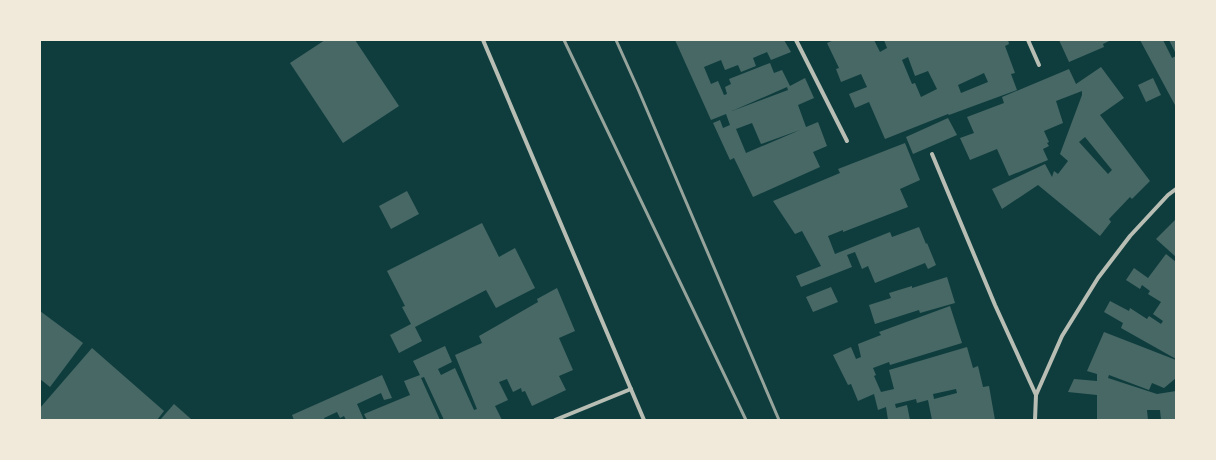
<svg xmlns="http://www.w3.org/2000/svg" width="1216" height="460" font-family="'Golos Text',sans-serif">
	<rect width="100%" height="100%" fill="#0f3d3e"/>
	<g fill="#486865" fill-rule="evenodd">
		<path d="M325,40H355L399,106L343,143L290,63Z"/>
		<path d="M675,40H784L791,52L771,60L767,52L753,58L756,66L741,72L738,65L725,70L721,60L704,67L711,84L718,81L724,95L727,94L725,87L731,84L729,79L770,63L774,73L782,70L790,86L805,78L814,98L798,105L806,127L818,122L827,146L813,152L820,167L753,197L734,158L730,160L713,123L720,120L723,128L730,125L726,114L711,120ZM787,87L788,90L732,111ZM752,123L761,144L800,130L746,153L736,129Z"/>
		<path d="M834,40H874L880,52L887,48L884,40H1008L1009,44L1005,46L1015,73L1011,74L1017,90L949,115L948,114L885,139L869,102L855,108L849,94L867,87L861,74L841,82L836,69L839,68L827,43ZM908,57L915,76L928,71L937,89L921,97L915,83L912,84L902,60ZM984,73L988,82L961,93L958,85Z"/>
		<path d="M1059,40H1111L1103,44L1104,47L1069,62Z"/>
		<path d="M1140,40H1163L1172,58L1176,56V107Z"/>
		<path d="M1169,40H1176V54Z"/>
		<path d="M1101,67L1124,98L1100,115L1150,181L1132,199L1130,197L1109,219L1111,222L1100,236L1038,185L1002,209L992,189L1045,164L1052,177L1054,171L1058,174L1068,161L1060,154L1082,95V91L1056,101L1063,123L1044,131L1049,142L1047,143L1049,146L1043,149L1048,160L1009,176L997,149L970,160L960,138L974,133L967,117L1004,103L1002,97L1069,69L1076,84ZM1085,137L1112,170L1108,174L1079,142Z"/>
		<path d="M1153,78L1161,95L1146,102L1138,85Z"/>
		<path d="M948,118L957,135L913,154L906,137Z"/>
		<path d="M905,143L920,180L900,189L908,207L843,232V230L828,236L835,254L890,232L892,237L919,227L926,244L927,243L936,265L928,269L925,263L875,283L868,266L862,269L855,252L847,255L852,267L801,287L796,276L821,266L802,231L795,234L773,201L840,173L838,169Z"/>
		<path d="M407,191L419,214L391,229L379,206Z"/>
		<path d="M1176,219V257L1156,239Z"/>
		<path d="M482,223L499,257L515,248L535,288L496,308L486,290L415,327L422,341L399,353L390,335L411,324L402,307L405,306L387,271Z"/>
		<path d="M1166,254L1176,262V359L1121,328L1123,323L1104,312L1110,301L1129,311L1130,308L1147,319L1149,316L1161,324L1163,321L1153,314L1161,302L1148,294L1150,291L1142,285L1140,289L1126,280L1134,268L1148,278Z"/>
		<path d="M947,277L955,303L920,313L919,310L875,324L869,305L891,298L889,293L912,286V288Z"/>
		<path d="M831,287L838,302L813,312L806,297Z"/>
		<path d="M557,288L575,331L559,338L573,370L559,376L566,390L532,406L525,391L522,392L521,388L513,392L507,379L499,382L508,400L495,406L502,420H444L424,377L421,378L440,420H367L364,414L410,395L404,381L420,375L413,361L445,346L452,362L438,369L441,375L455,368L474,410L477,409L455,355L482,343L479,336L538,302L537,299Z"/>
		<path d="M950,306L962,343L890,365L889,362L873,368L876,375L874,376L881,392L894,389L889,370L967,347L973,368L978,366L983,387L989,386L995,420H932L928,400L917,403L916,399L895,404L896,408L907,405L910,420H888L886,407L878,410L874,394L858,401L851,384L848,385L833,355L851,347L856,359L861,357L858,344L881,335L879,332ZM956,389L957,393L934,399L933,394Z"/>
		<path d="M40,311L83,343L50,387L40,379Z"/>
		<path d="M1104,332L1176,360V378L1164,388L1152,383L1149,390L1109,375L1108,378L1157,394L1176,391V420H1161L1160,410H1147L1148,420H1097V395L1068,392L1074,379L1097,381V374L1087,371Z"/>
		<path d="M92,348L164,411L157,420H40V408Z"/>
		<path d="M382,375L392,398L384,400L381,393L357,404L364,420H346L344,416L340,418L337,412L324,418L325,420H294L292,415Z"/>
		<path d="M174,404L191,419L190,420H160Z"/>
	</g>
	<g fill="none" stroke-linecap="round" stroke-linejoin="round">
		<g stroke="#b8beb3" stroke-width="4">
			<path d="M483,40L644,420"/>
			<path d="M796,40L847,141"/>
			<path d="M1028,40L1039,65"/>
			<path d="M932,154L995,305L1036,395L1035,420"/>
			<path d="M1036,395L1062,336L1098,278L1130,236L1168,195L1176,189"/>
			<path d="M555,420L631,389"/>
		</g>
		<g stroke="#97a49c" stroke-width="3">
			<path d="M564,40L746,420"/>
			<path d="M616,40L638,89L779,420"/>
		</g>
	</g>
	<rect width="1216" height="460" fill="none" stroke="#f1e9da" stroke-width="82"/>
</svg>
